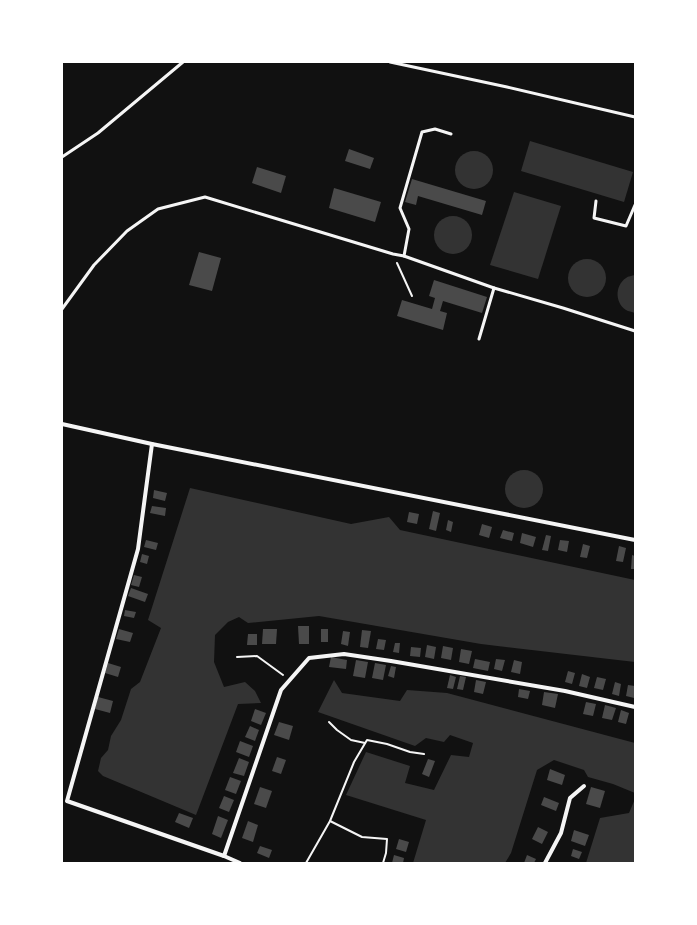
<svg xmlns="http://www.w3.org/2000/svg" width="697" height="925" font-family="'IBM Plex Sans',sans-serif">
	<rect width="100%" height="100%" fill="#111"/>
	<g fill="#333">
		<path d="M530,141L633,172L624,202L521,171Z"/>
		<circle cx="474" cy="170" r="19"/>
		<path d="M514,192L561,206L538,279L490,265Z"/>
		<circle cx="453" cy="235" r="19"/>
		<circle cx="587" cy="278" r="19"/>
		<path d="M635,275V313C633,312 631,312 628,311C615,305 614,286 626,278C628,276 632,276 635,275Z"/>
		<circle cx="524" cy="489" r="19"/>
		<path d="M190,488L351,524L389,517L400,530L635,580V662L481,644L319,616L248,623L239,617L228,622L215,635L214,662L224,687L245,682L255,691L261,703L238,704L196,815L103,776L98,771L101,758L108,750L111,736L121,720L131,689L140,682L161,628L148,620Z"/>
		<path d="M334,680L342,693L400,701L407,690L447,693L635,743V793L613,784L588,777L584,770L554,760L537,770L511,853L505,863H413L426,820L346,795L366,752L410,766L405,783L434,790L451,755L469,757L473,743L450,735L444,742L426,738L415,746L318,712Z"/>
		<path d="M635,799V863H586L600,818L629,813Z"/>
	</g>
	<g fill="#4a4a4a">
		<path d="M349,149L374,158L370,169L345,161Z"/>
		<path d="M257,167L286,176L281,193L252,183Z"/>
		<path d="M412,179L486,201L482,215L418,196L416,205L405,202Z"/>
		<path d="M334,188L381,202L375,222L329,208Z"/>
		<path d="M199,252L221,258L212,291L189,285Z"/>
		<path d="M434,280L487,297L482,313L443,301L440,311L447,313L443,330L397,316L402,300L432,309L435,298L429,296Z"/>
		<path d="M154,490L167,493L165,501L153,498Z"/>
		<path d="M152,506L166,508L165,516L150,513Z"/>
		<path d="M433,511L440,513L436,531L429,529Z"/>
		<path d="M409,512L419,514L417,524L407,522Z"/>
		<path d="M448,520L453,522L451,532L446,530Z"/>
		<path d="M482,524L492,527L489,538L479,535Z"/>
		<path d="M503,530L514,533L512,541L500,538Z"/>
		<path d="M522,533L536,537L533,547L520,543Z"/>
		<path d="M546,535L551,536L548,551L542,550Z"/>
		<path d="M146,540L158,543L156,550L144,547Z"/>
		<path d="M560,540L569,541L567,552L558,550Z"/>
		<path d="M583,544L590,546L587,558L580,557Z"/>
		<path d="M619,546L626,548L623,562L616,561Z"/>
		<path d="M142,554L149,556L147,564L140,562Z"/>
		<path d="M632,555L635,556V569H631Z"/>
		<path d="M134,575L142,577L139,587L131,585Z"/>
		<path d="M131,588L148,594L145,602L128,596Z"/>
		<path d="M125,610L136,612L134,618L124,616Z"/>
		<path d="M298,626H309V644H299Z"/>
		<path d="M119,629L133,633L130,642L116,639Z"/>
		<path d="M263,629H277L276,644H262Z"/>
		<rect x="321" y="629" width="7" height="13"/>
		<path d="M362,630L371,631L368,648L360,647Z"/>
		<path d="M343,631L350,632L348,646L341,644Z"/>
		<path d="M248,634H257V645H247Z"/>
		<path d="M378,639L386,640L384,650L376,649Z"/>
		<path d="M395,643H400L399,653L393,652Z"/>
		<path d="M427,645L436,647L434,659L425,657Z"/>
		<path d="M443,646L453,648L451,660L441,658Z"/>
		<path d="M411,647L421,648L420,657L410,656Z"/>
		<path d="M461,649L472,651L469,664L459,662Z"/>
		<path d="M331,657L347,660L346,669L329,667Z"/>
		<path d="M475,659L490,662L488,671L473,668Z"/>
		<path d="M496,659L505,660L502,671L494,669Z"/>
		<path d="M356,660L368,662L365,678L353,676Z"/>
		<path d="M514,660L522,662L520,674L511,672Z"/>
		<path d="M108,663L121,667L118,677L105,673Z"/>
		<path d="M375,663L386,665L383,680L372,678Z"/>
		<path d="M391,666L396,667L394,678L388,676Z"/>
		<path d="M568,671L575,673L572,684L565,682Z"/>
		<path d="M582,674L590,677L587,688L579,686Z"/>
		<path d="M450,675L456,677L453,689L447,688Z"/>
		<path d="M460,676L466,677L463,690L457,689Z"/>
		<path d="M597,677L606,679L603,690L594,688Z"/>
		<path d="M476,680L486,682L483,694L474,692Z"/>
		<path d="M615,682L621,684L619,696L612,694Z"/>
		<path d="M628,685L635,686L634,698L626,696Z"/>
		<path d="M519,689L530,691L528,699L518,697Z"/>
		<path d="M544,692L558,694L555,708L542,705Z"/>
		<path d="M98,697L113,701L110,713L95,709Z"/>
		<path d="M586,702L596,704L593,716L583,714Z"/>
		<path d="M605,705L616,708L612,720L602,718Z"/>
		<path d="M255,709L266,713L261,725L251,721Z"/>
		<path d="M621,710L629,713L626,724L618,722Z"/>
		<path d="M279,722L293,726L289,740L274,735Z"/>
		<path d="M250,726L259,730L255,741L245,737Z"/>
		<path d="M240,741L253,746L249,757L236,752Z"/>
		<path d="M277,757L286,760L281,774L272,771Z"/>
		<path d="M239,758L249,762L244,776L233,773Z"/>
		<path d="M428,759L435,761L429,777L422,774Z"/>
		<path d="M550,769L565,775L562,785L547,780Z"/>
		<path d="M230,777L241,781L236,794L225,790Z"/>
		<path d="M260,787L272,791L266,808L254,804Z"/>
		<path d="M591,787L605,791L600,808L586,804Z"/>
		<path d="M224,796L234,800L229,812L219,808Z"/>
		<path d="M544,797L559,803L556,811L541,805Z"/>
		<path d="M179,813L193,818L189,828L175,822Z"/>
		<path d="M218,816L228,820L221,838L212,834Z"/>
		<path d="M248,821L258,825L253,842L242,838Z"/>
		<path d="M538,827L548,832L542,844L532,839Z"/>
		<path d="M574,830L589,835L585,846L571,841Z"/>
		<path d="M399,839L409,842L406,852L396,849Z"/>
		<path d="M260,846L272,850L269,858L257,853Z"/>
		<path d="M573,849L582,852L579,859L571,856Z"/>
		<path d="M394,855L404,858L403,863H392Z"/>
		<path d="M527,855L536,859L534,863H524Z"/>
	</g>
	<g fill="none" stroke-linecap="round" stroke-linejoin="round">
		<g stroke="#f5f5f5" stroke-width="2">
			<path d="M397,263L412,296"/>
			<path d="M237,657L257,656L283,675"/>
			<path d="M329,722L337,730L351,740L365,743"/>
			<path d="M330,821L362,837L387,839L386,853L383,863"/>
			<path d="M306,863L330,821L354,762L367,740L387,744L410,752L424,754"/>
		</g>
		<g stroke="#f5f5f5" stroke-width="3">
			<path d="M390,62L507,87L635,117"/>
			<path d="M451,134L435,129L422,132L400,208L409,229L404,256L494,288"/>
			<path d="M62,157L98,133L183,62"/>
			<path d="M596,201L594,218L626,226L635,205"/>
			<path d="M62,309L94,265L127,231L158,209L205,197L393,254L404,256"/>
			<path d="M479,339L494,288L563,308L635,331"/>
		</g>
		<g stroke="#f5f5f5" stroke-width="4">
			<path d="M62,424L152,444L635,540"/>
			<path d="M152,444L138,549L67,801L224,856L240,863"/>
			<path d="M224,856L281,690L309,658L344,654L391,661L565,691L635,707"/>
			<path d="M545,863L561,833L570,798L584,786"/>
		</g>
	</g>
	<rect width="697" height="925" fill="none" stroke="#ffffff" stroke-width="126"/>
</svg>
